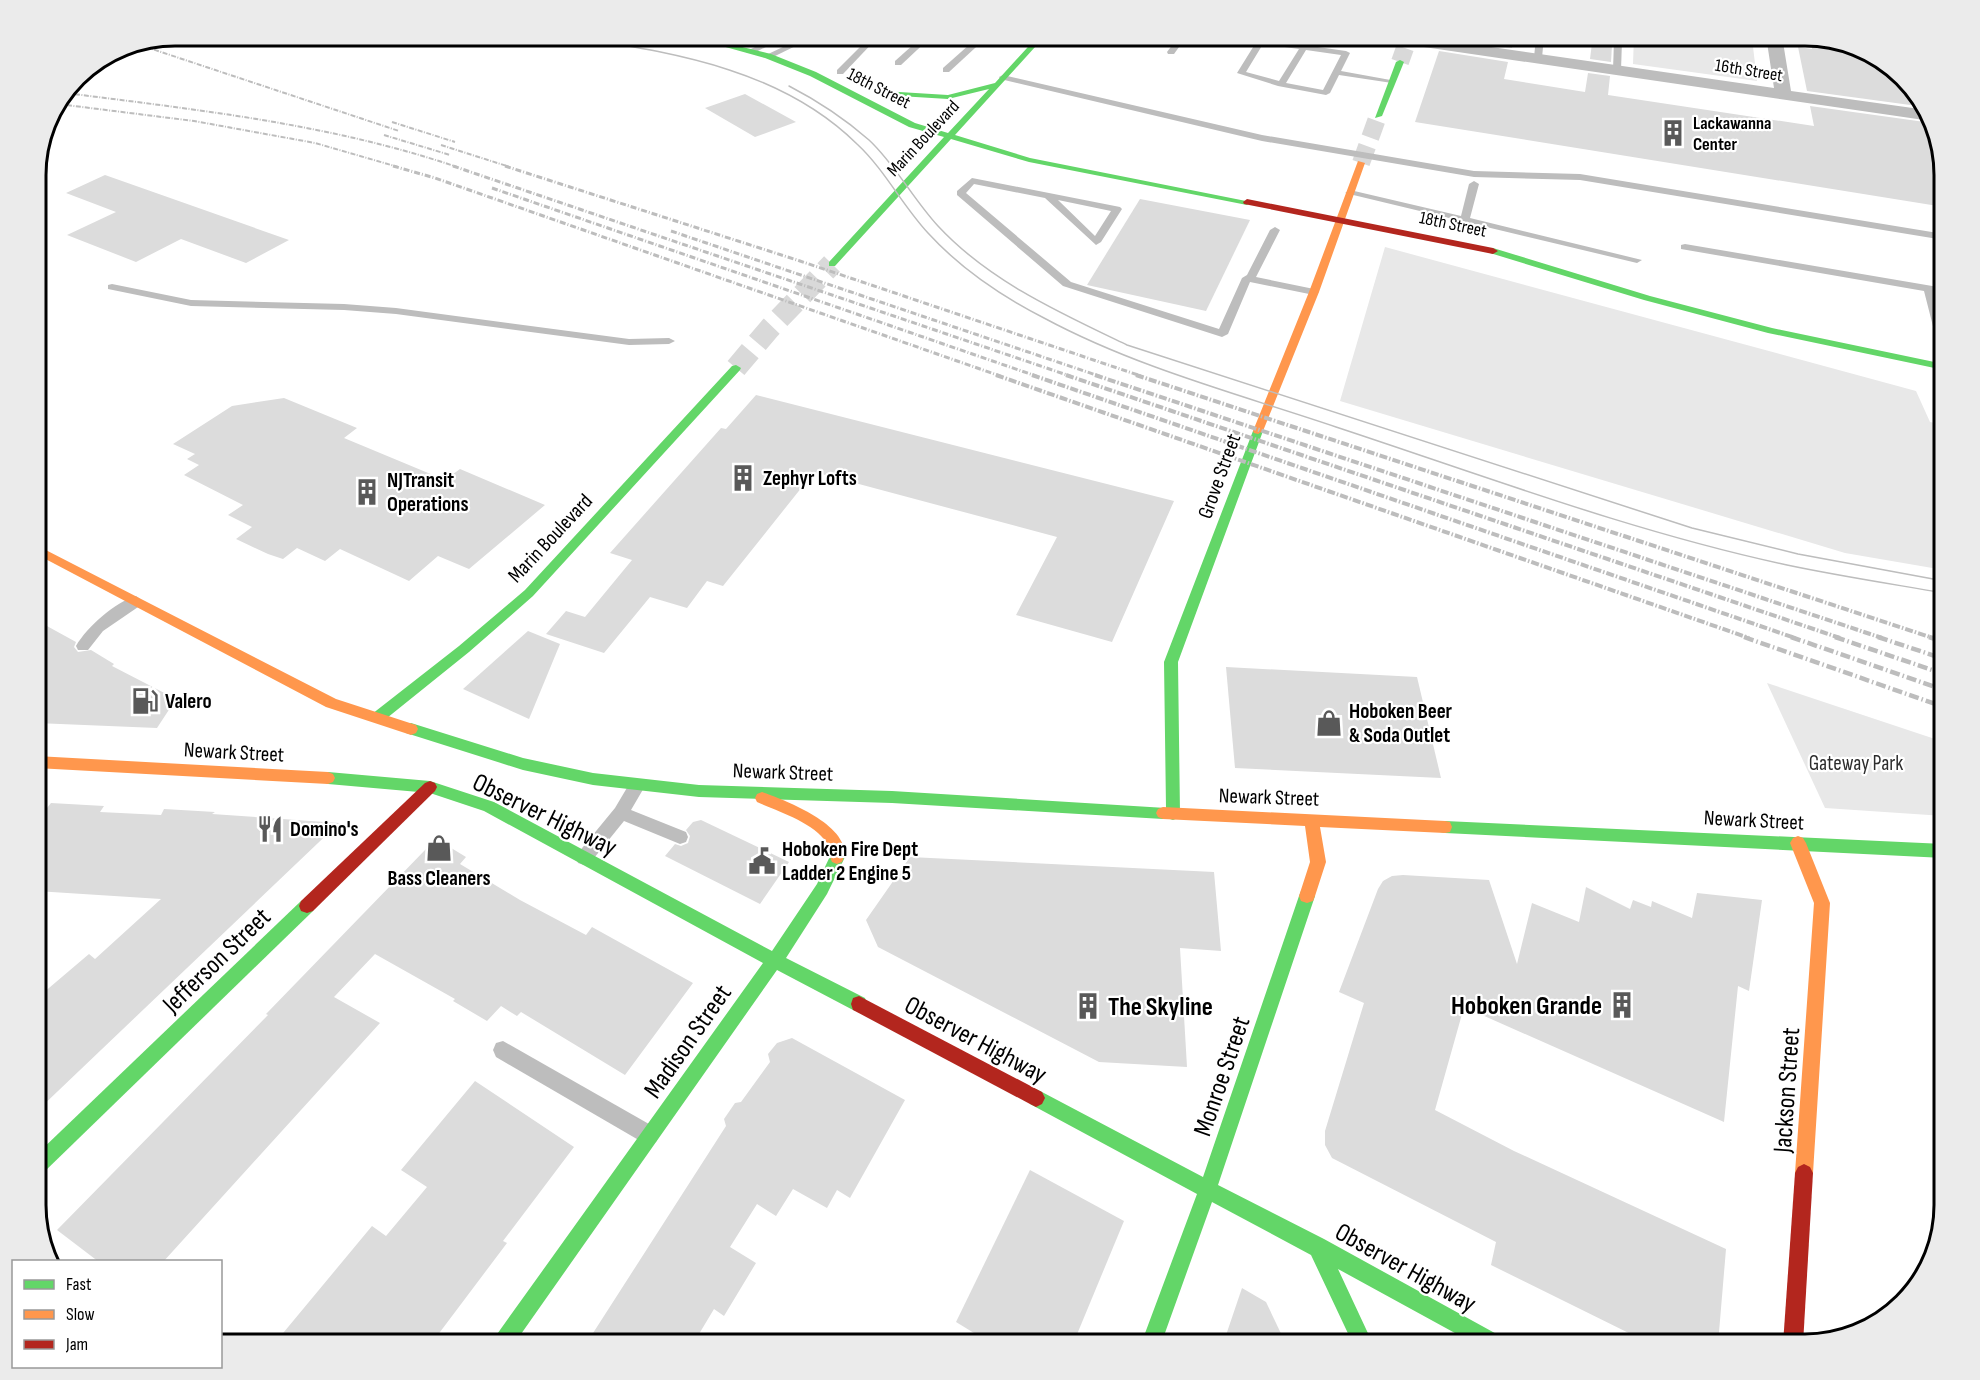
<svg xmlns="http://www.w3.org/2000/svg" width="1980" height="1380" font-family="'Sofia Sans Condensed',sans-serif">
	<rect width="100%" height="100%" fill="#fff"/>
	<g fill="#e8e8e8">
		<path d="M1634,36H1735L1752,38L1757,81L1633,64Z"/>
		<path d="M1385,247L1916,391L1930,422L1944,425V570L1845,553L1340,401Z"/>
		<path d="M1767,683L1944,742V816L1825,808Z"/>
	</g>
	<g fill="#dcdcdc">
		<path d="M1444,36H1515L1512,48L1443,38Z"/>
		<path d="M1810,38L1889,65L1925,107L1807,91L1798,47L1812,49Z"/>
		<path d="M1592,43L1612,45L1611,62L1590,59Z"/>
		<path d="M1439,51L1508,62L1504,79L1585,92L1588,73L1610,76L1608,95L1814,126L1810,106L1932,123L1944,175V207L1415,122Z"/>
		<path d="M745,94L796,122L755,137L705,108Z"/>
		<path d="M105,175L289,240L246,263L181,239L136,262L67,235L116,212L66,193Z"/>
		<path d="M1140,199L1250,220L1206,311L1087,285Z"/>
		<path d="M756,395L1174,501L1112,642L1016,615L1057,537L814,472L723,586L707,581L687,608L650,597L604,653L546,634L566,611L585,617L632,560L610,553L721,428L726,429Z"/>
		<path d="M284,398L357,428L344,438L445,480L460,469L545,505L469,569L438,556L409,581L340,549L325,561L297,548L283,559L268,554L236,539L252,527L228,515L243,505L184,475L199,465L187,459L195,454L173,444L232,406Z"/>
		<path d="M36,620L76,642L74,647L78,652L91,650L114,664L112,666L176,699L157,728L36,723Z"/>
		<path d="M528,631L560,644L529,719L463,689Z"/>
		<path d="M1226,667L1417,677L1441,778L1235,768Z"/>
		<path d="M51,803L104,806L100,812L161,815L164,809L215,812L212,814L339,823L36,1112V999L89,954L95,959L161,899L36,891V804L47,808Z"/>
		<path d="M701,820L789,862L760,904L665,856L675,844L681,846L688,843L690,836L686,830L693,822Z"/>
		<path d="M443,843L466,857L460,864L520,900L586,935L592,927L693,983L625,1075L521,1012L517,1016L501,1006L487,1021L453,1001L455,999L375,954L334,997L380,1023L163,1262H99L57,1230L268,1015L266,1014L426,849Z"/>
		<path d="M910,857L1214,872L1221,951L1180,948L1187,1067L1099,1062L878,947L866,920Z"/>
		<path d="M1403,875L1489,880L1517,964L1532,903L1579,922L1586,887L1630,909L1633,900L1651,907L1652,901L1692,918L1697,893L1762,900L1749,991L1738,986L1724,1122L1464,1007L1435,1110L1514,1151L1726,1249L1718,1344H1651L1491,1265L1496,1242L1332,1158L1325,1145V1131L1364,1003L1339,992L1378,889L1383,881L1392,876Z"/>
		<path d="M792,1038L905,1100L850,1198L837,1190L827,1208L793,1189L776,1216L757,1204L730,1247L756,1263L724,1316L714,1309L693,1344H586L726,1126L724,1119L735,1103L741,1102L770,1062L768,1054L777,1043Z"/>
		<path d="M475,1081L574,1147L503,1241L507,1243L431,1344H274L372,1226L386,1236L427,1187L401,1170Z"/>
		<path d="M1030,1170L1124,1221L1073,1344H992L956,1322Z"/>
		<path d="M1242,1288L1266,1302L1286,1344H1223Z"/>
	</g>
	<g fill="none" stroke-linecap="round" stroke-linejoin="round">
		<g stroke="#d9d9d9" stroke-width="18" stroke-dasharray="18 9" stroke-linecap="butt">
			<path d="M1400,62L1405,48"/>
			<path d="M1361,163L1378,116"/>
		</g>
		<path stroke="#d9d9d9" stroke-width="22" stroke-dasharray="22 11" stroke-linecap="butt" d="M736,368L770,328L832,264"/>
		<g fill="#bdbdbd" fill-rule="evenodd">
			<path d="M777,36H787L754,53L747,51Z"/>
			<path d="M806,36H816L771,58L764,56Z"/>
			<path d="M871,36H879L843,74H837V70Z"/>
			<path d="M923,36H932L901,65H895V61Z"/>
			<path d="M979,36H988L949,72H943V68Z"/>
			<path d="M1134,36H1142L1135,42L1131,40Z"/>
			<path d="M1179,36H1187L1174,54H1168L1167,52Z"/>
			<path d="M1214,36L1261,39L1346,51L1350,53L1341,71L1396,81L1392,83L1339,75L1330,93L1326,95L1278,86L1237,73L1255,44ZM1263,44L1299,49L1279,81L1246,72ZM1306,50L1341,55L1323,90L1286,83Z"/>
			<path d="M1536,36H1544L1542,58L1538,60L1534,58Z"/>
			<path d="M1618,39L1622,41L1621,70L1617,72L1613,70L1614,41Z"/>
			<path d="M1003,75L1262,135L1474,171L1580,174L1944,234V240L1580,180L1474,177L1262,141L1000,79L999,77Z"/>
			<path d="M972,178L1120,207L1122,209L1101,242L1096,245L1045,198L974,184L966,193L1071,282L1219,329L1242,278L1247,275L1270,230L1275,227L1280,230L1256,277L1314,289L1319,292L1314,295L1250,282L1228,334L1222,337L1063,286L957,195V191ZM1058,200L1111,211L1095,236Z"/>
			<path d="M1474,181L1479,184L1470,218L1642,260L1637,263L1345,193L1350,190L1461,216L1469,184Z"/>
			<path d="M1685,244L1944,288V294L1935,293L1944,325V349L1938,346L1924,291L1681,249V245Z"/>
			<path d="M112,284L191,300L344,304L396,308L629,339L669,338L675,341L669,344L629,345L396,314L344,310L191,306L108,289V285Z"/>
			<path d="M136,596L143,601L141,605L103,631L88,650H78L76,646C87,627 115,602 136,596Z"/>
			<path d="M637,779L643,781L645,786L631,810L686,832L688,837L686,842L680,844L624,821L590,863L584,865L578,863L576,858L578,853L615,808L631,781Z"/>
			<path d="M503,1041L656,1128L659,1135L656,1142L649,1145L642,1142L496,1057L493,1050L496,1043Z"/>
		</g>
		<path fill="#bdbdbd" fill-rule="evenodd" d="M1375,36H1415L1774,88L1766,36H1782L1791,91L1927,110L1931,121L1383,41Z"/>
		<g fill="#63d668" fill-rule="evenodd">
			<path d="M686,36H697L771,54L816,72L915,123L948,133L989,89L948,99L883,95L879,93L883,91L948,95L995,83L1038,36H1045L955,135L1030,158L1251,202L1247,205L1029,162L951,139L835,266H829V262L944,137L909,127L810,76L765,58Z"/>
			<path d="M1400,60L1404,62L1382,116L1375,118L1396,62Z"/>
			<path d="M1493,248L1650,296L1772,328L1944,364V370L1768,333L1644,300L1490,253L1488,251Z"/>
			<path d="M736,365L741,368L740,370L533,596L469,652L382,722H372L370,718L372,714L459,646L525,590L732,366Z"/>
			<path d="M1258,428L1263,431L1178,662L1180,814L1178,818L1173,820L1167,818L1163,819L892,803L699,797L593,785L523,770L406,733L404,729L406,725L411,723L523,758L593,773L699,785L892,791L1166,808L1164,662L1253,431Z"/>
			<path d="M328,772L430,781L494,802L772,951L817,884L832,852L837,850L842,852L845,857L827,894L786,958L865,998L867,1004L865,1010L859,1012L853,1010L777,970L514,1344H492L495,1337L763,963L484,811L430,793L328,784L323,782L321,778L323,774Z"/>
			<path d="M1445,821L1944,844V858L1445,833L1440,832L1438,827L1440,822Z"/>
			<path d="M1307,889L1313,891L1315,896L1218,1185L1324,1239L1502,1337L1505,1344H1475L1338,1269L1373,1344H1353L1311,1255L1212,1202L1161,1344H1141L1197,1194L1030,1104L1027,1098L1030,1092L1036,1089L1042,1092L1203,1177L1299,896L1301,891Z"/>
			<path d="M307,899L313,901L315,906L313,911L42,1174L36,1177V1155L301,901Z"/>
		</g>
		<g fill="#ff974d" fill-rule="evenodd">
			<path d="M1358,161L1365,163L1319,292L1263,431L1258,434L1254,433L1253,431L1309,292Z"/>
			<path d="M36,545L336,699L416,725L418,729L416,733L411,735L326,707L36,554Z"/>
			<path d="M36,756L328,772L333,774L335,778L333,782L328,784L36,768Z"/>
			<path d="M762,792C785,800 858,828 842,862L837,864L832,862C829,856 830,849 827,843C813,822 779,812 757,802L755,798L757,794Z"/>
			<path d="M1163,807L1445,821L1450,822L1452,827L1450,832L1445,833L1320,827L1326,862L1315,896L1313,901L1307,903L1301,901L1299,896L1310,862L1305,826L1163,819L1158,817L1156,813L1158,809Z"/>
			<path d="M1798,836L1803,838L1806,843L1830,903L1813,1173L1810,1179L1804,1182L1798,1179L1795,1173L1814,903L1790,843L1793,838Z"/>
		</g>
		<g fill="#b3261e" fill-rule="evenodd">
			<path d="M1247,199L1493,248L1498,251L1493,254L1244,204L1243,202Z"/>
			<path d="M430,781L435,783L437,787L435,791L313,911L307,913L301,911L299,906L301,901L425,783Z"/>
			<path d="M859,996L1042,1092L1045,1098L1042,1104L1036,1107L1030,1104L853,1010L851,1004L853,998Z"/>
			<path d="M1804,1164L1810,1167L1813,1173L1803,1344H1783L1795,1173L1798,1167Z"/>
		</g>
		<g stroke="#bdbdbd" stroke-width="1.5">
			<path d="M570,36C672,53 780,68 857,144C885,170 902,205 928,233C960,268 1001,296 1044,318C1135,367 1238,394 1336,427C1485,476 1633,532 1787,565C1839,576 1892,584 1944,593"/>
			<path d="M789,86C818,101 844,118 869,140C895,164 913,199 938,226C989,281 1060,313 1127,345L1692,528L1798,554L1944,581"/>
		</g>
		<g stroke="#bdbdbd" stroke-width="2" stroke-dasharray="5 1.5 1 1.5" stroke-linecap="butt">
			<path d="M137,44L399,131"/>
			<path d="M66,93C198,110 331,124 457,167"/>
			<path d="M58,104L194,121L315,143L398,167"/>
			<path d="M392,122L455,142"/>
			<path d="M384,135L450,155"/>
			<path d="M441,145L510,167"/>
		</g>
		<g stroke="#bdbdbd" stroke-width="3" stroke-dasharray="6 2 1 2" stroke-linecap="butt">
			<path d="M393,166L435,178L1000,376"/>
			<path d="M453,166L1070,376"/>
			<path d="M505,166L800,261L1141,376"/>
			<path d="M492,188L1036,376"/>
			<path d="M671,231L1099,376"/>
		</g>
		<g stroke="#bdbdbd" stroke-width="4" stroke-dasharray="8 2 1.5 2" stroke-linecap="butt">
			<path d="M996,375L1749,638"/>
			<path d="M1032,375L1795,638"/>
			<path d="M1066,375L1840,638"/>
			<path d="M1095,375L1882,638"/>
			<path d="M1136,375L1933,638"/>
		</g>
		<g stroke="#bdbdbd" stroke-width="4.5" stroke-dasharray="10 3 1.5 3" stroke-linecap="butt">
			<path d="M1744,637L1944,707"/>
			<path d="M1791,637L1944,690"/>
			<path d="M1835,637L1944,674"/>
			<path d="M1878,637L1944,659"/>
			<path d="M1929,637L1944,642"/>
		</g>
	</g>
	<defs>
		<symbol id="building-bare" viewBox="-9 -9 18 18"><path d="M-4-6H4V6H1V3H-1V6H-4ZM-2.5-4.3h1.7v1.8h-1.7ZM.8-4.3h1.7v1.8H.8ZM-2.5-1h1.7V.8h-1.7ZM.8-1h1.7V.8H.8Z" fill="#595959" stroke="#fff" stroke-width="2.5" paint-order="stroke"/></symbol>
		<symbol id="fuel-bare" viewBox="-9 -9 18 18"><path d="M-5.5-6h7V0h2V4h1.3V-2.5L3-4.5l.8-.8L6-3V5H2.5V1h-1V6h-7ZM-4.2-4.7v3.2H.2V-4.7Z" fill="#595959" stroke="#fff" stroke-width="2.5" paint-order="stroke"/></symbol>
		<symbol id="shop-bare" viewBox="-9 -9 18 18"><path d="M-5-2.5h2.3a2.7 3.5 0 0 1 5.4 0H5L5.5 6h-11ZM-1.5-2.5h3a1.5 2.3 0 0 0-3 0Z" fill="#595959" stroke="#fff" stroke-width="2.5" paint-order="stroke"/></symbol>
		<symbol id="restaurant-bare" viewBox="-9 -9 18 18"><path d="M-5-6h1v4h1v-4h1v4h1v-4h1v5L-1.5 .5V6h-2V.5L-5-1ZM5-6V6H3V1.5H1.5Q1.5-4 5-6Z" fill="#595959" stroke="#fff" stroke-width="2.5" paint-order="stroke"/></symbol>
		<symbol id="civic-bare" viewBox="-9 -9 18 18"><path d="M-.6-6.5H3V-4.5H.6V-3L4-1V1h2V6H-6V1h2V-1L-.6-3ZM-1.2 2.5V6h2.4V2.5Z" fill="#595959" stroke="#fff" stroke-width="2.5" paint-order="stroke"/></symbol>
	</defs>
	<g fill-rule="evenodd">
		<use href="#building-bare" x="1654" y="114" width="38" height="38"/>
		<use href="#building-bare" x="724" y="459" width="38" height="38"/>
		<use href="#building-bare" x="348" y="473" width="38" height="38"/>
		<use href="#fuel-bare" x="126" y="682" width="38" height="38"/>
		<use href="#shop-bare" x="1310" y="704" width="38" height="38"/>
		<use href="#restaurant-bare" x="251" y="810" width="38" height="38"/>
		<use href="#shop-bare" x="420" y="829" width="38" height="38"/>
		<use href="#civic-bare" x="743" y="842" width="38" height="38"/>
		<use href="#building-bare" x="1603" y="986" width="38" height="38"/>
		<use href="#building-bare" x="1069" y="987" width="38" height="38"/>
	</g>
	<g text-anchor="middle" stroke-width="4.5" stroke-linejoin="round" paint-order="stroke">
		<g font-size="18" fill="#000" stroke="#fff">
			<text transform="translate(1749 70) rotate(9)" y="6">16th Street</text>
			<text transform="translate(879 88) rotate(27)" y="6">18th Street</text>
			<text transform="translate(923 138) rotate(-47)" y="6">Marin Boulevard</text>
			<text transform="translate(1453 224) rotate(12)" y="6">18th Street</text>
		</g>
		<g font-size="18" font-weight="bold" fill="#000" stroke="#fff" text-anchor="start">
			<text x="1693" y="129">Lackawanna<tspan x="1693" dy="21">Center</tspan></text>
		</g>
		<g font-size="21" fill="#000" stroke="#fff">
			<text transform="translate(1219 476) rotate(-70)" y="7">Grove Street</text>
			<text transform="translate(550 538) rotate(-47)" y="7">Marin Boulevard</text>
			<text transform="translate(234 752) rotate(3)" y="7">Newark Street</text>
			<text transform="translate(783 772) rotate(2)" y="7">Newark Street</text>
			<text transform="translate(1269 797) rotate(2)" y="7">Newark Street</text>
			<text transform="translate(1754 820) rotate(3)" y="7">Newark Street</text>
		</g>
		<g font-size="21" font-weight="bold" fill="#000" stroke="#fff" text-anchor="start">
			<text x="763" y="485">Zephyr Lofts</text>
			<text x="387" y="487">NJTransit<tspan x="387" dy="24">Operations</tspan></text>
			<text x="165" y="708">Valero</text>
			<text x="1349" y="718">Hoboken Beer<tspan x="1349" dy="24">&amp; Soda Outlet</tspan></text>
			<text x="290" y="836">Domino's</text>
			<text x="782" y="856">Hoboken Fire Dept<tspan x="782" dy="24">Ladder 2 Engine 5</tspan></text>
			<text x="439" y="885" text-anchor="middle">Bass Cleaners</text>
		</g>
		<g font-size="21" fill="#2d2d2d" stroke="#fff">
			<text x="1856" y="770">Gateway Park</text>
		</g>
		<g font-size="26" fill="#000" stroke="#fff">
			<text transform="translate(545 814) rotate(26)" y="9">Observer Highway</text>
			<text transform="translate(216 960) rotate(-44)" y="9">Jefferson Street</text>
			<text transform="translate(976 1039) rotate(28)" y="9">Observer Highway</text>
			<text transform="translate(687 1041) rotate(-55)" y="9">Madison Street</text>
			<text transform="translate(1221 1076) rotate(-71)" y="9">Monroe Street</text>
			<text transform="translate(1786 1090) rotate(-86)" y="9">Jackson Street</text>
			<text transform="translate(1406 1267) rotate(29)" y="9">Observer Highway</text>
		</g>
		<g font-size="26" font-weight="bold" fill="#000" stroke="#fff" text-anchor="end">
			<text x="1602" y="1014">Hoboken Grande</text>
			<text x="1108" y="1015" text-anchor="start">The Skyline</text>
		</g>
	</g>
	<path d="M0 0H1980V1380H0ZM175 46H1805A129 129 0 0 1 1934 175V1205A129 129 0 0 1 1805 1334H175A129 129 0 0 1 46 1205V175A129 129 0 0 1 175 46Z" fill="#ebebeb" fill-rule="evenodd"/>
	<path fill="none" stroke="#000" stroke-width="3" d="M175 46H1805A129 129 0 0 1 1934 175V1205A129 129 0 0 1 1805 1334H175A129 129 0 0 1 46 1205V175A129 129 0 0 1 175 46Z"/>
	<rect x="12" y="1260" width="210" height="108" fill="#ffffff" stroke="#999999" stroke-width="1.5"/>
	<rect x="24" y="1280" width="30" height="9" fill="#63d668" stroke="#999999" stroke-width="1.5"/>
	<text x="66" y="1290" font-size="18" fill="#000000">Fast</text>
	<rect x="24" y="1310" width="30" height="9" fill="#ff974d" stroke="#999999" stroke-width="1.5"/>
	<text x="66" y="1320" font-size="18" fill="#000000">Slow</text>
	<rect x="24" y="1340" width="30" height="9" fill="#b3261e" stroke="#999999" stroke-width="1.5"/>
	<text x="66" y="1350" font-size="18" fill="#000000">Jam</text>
</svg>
